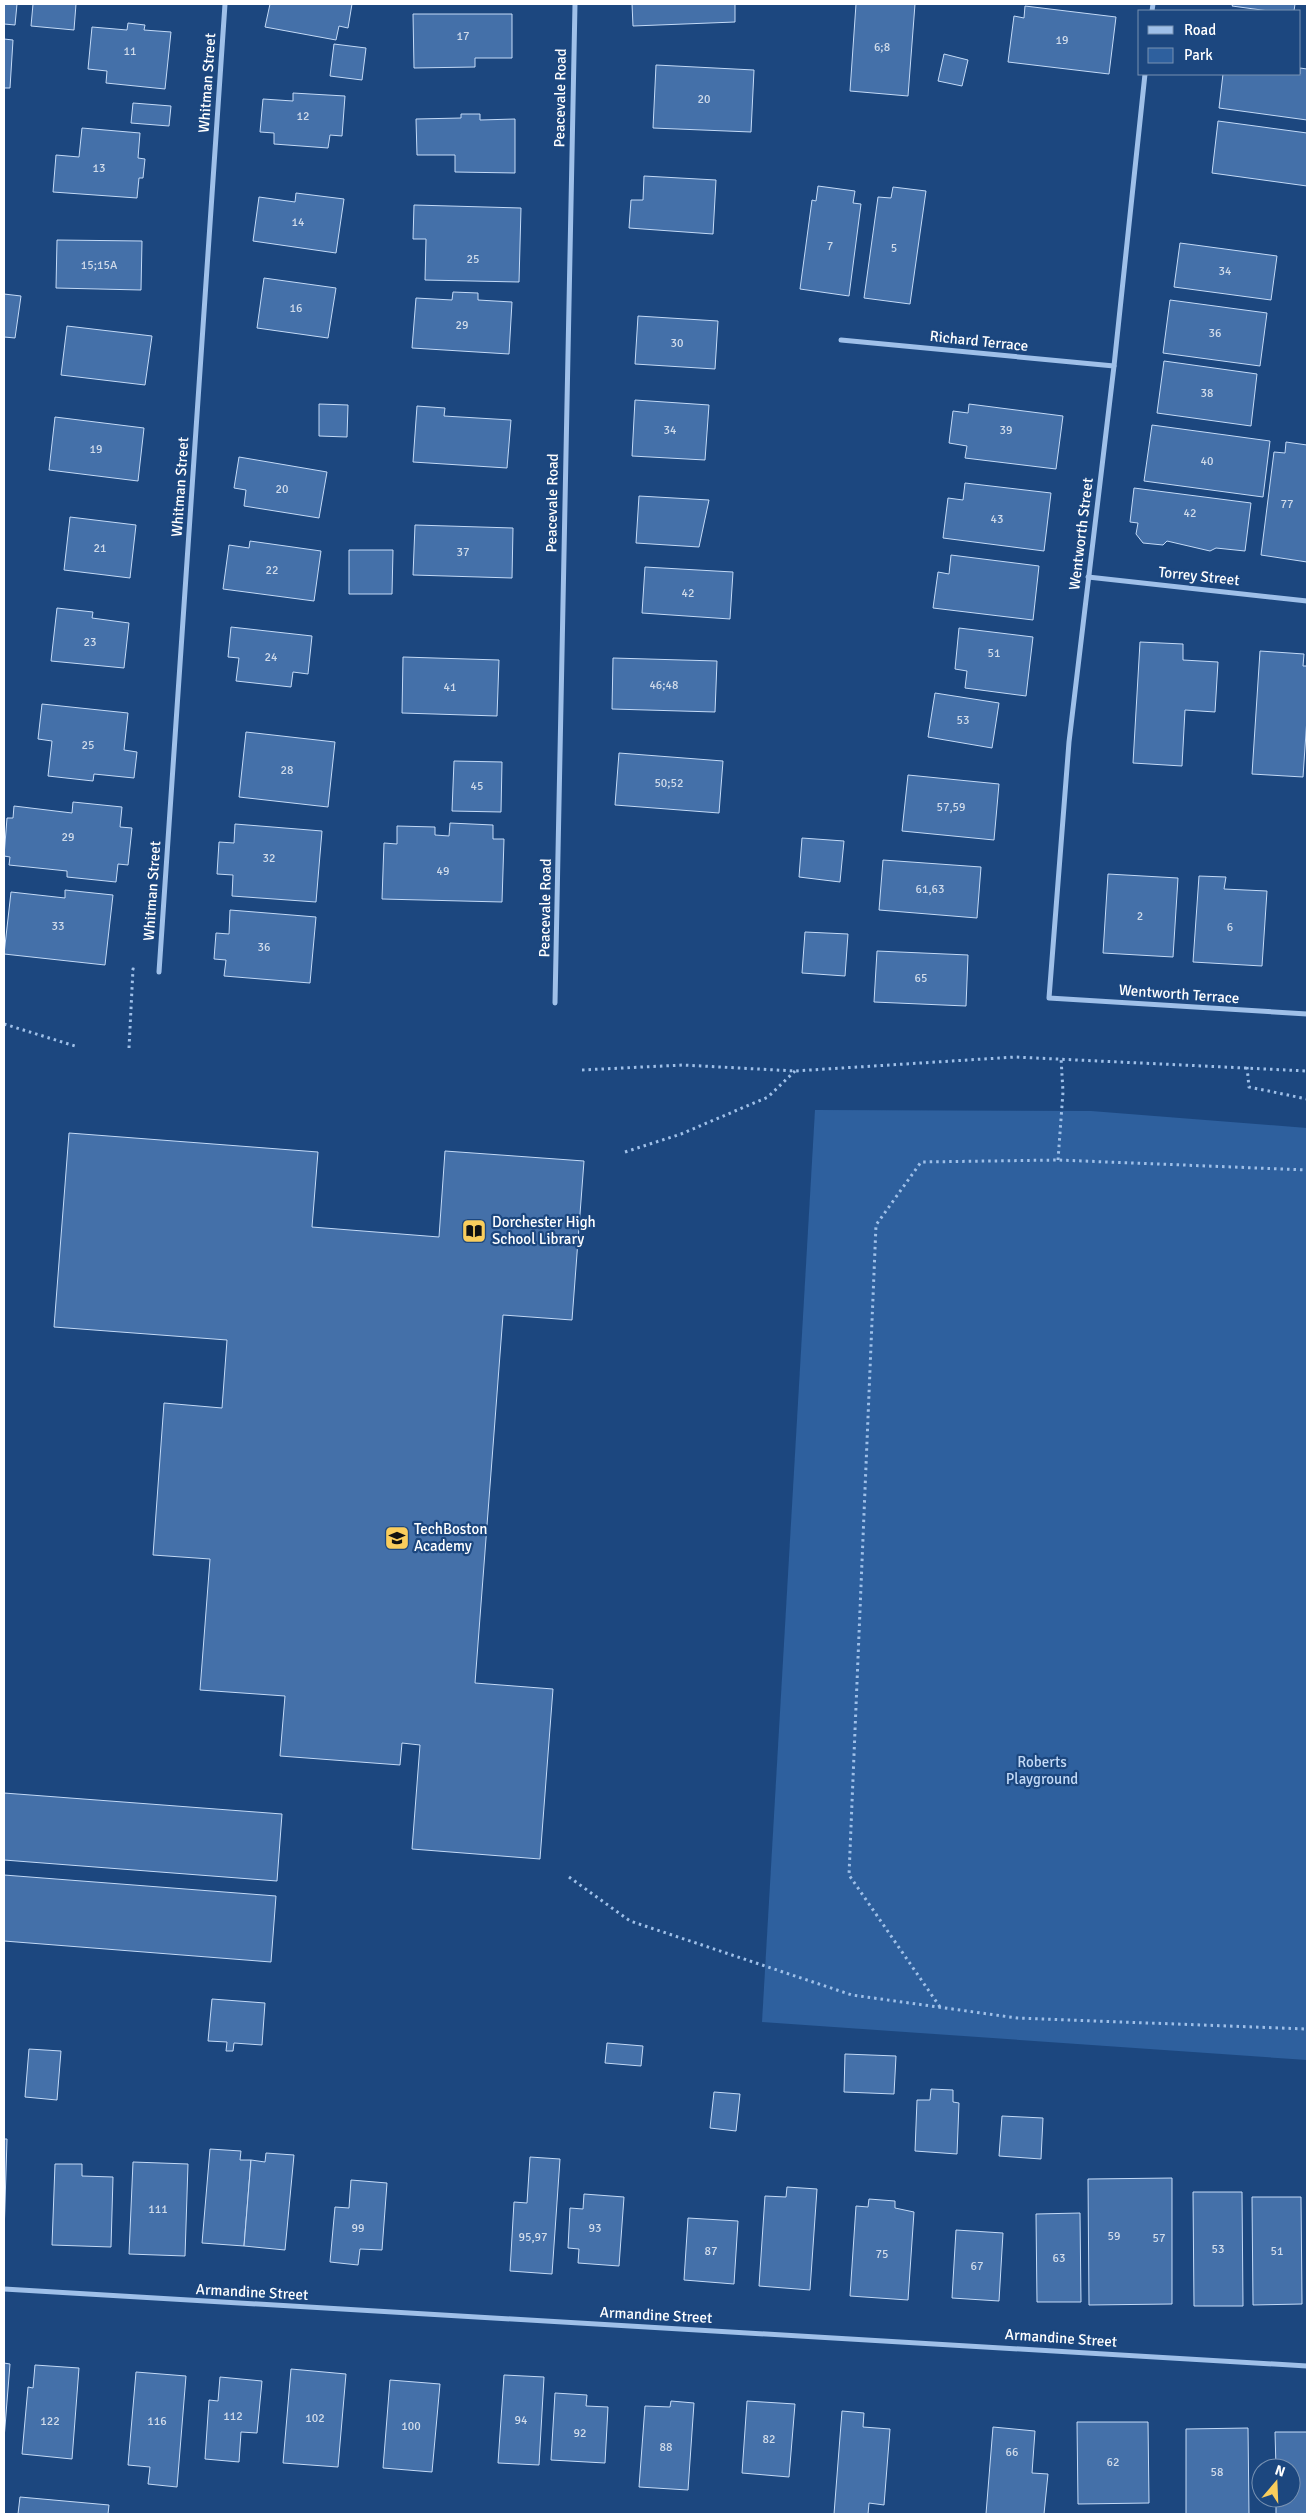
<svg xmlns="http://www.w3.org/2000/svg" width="1311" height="2518" font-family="Signika,sans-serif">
	<rect width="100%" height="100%" fill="#1c477f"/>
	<path fill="#2e609e" d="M815,1110L1091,1111L1307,1128V2060L762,2022Z"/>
	<g fill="#4470a9" stroke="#c3daf7">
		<path d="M4,4H17L15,25L4,24Z"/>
		<path d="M33,4H76L74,30L31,26Z"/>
		<path d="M270,4H352L348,28L339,26L336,40L265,27Z"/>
		<path d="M632,4H735V22L633,26Z"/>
		<path d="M856,4H915L908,96L850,91Z"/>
		<path d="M1233,4H1295L1294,11H1269L1232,6Z"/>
		<path d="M1025,6L1116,17L1109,74L1008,62L1014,16L1024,18Z"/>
		<path d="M413,14H512V58H475V67L414,68Z"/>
		<path d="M128,23L145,25L144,30L171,32L165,89L106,83L107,71L88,69L92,27L127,30Z"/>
		<path d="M4,39L13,40L10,88H4Z"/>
		<path d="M334,44L366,48L362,80L330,76Z"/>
		<path d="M944,54L968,60L962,86L938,81Z"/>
		<path d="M656,65L754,70L751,132L653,128Z"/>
		<path d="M1300,68L1307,69V120L1219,108L1223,74H1300Z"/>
		<path d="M293,93L345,96L342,136L330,135L328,148L274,144V133L260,132L263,99L293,101Z"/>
		<path d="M133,103L171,106L169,126L131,123Z"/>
		<path d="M461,114H480V120L515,119V173L455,172V155H417L416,119L461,118Z"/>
		<path d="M1218,121L1307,133V186L1212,173Z"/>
		<path d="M82,128L140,133L138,158L145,159L143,178H139L137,198L53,192L56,155L79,157Z"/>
		<path d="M644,176L716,180L713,234L629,228L631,200H643Z"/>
		<path d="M818,186L855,191L853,203L861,204L849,296L800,289L812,200L816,201Z"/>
		<path d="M893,187L926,191L910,304L864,298L878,197L891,198Z"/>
		<path d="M296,193L344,199L336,253L253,241L259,197L295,202Z"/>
		<path d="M414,205L521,208L519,282L425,280L426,239H413Z"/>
		<path d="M57,240L142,241L141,290L56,288Z"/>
		<path d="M1180,243L1277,256L1271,300L1174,287Z"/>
		<path d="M264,278L336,288L328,338L257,328Z"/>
		<path d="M453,292L478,293V300L512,302L509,354L412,348L416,298L452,300Z"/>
		<path d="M4,294L21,296L15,338L4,337Z"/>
		<path d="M1170,300L1267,313L1260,366L1163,353Z"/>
		<path d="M638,316L718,321L715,369L635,364Z"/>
		<path d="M67,326L152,336L145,385L61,375Z"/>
		<path d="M1164,361L1257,374L1251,426L1157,413Z"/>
		<path d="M635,400L709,405L705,460L632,456Z"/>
		<path d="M319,404L348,405L347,437L319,436Z"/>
		<path d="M969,404L1063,416L1056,469L965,458L967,446L949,443L953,411L968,413Z"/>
		<path d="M417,406L445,408L444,416L511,420L507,468L413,462Z"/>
		<path d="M55,417L144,428L138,481L49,470Z"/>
		<path d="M1152,425L1270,441L1263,497L1144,481Z"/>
		<path d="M1286,442L1307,445V562L1261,555L1274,452L1285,453Z"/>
		<path d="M239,457L327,472L319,518L244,506L246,490L234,488Z"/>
		<path d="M965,483L1051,493L1044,551L943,538L948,498L963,500Z"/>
		<path d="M1134,488L1251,503L1245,551L1216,548L1210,551L1167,541L1163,545L1143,543L1136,534L1138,523L1130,522Z"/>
		<path d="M639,496L709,500L699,547L636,543Z"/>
		<path d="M70,517L136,525L130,578L64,570Z"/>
		<path d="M415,525L513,528L512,578L413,575Z"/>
		<path d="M250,541L321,551L314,601L223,589L229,545L249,548Z"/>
		<path d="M349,550H393L392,594H349Z"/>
		<path d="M951,555L1039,566L1033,620L933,608L938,572L949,574Z"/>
		<path d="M645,567L733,572L730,619L642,613Z"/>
		<path d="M57,608L93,612L92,618L129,623L124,668L51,661Z"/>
		<path d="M231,627L312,636L308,674L293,672L291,687L236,681L239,658L228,657Z"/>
		<path d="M959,628L1033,637L1026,696L965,688L967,671L955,669Z"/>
		<path d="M1140,642L1183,644V660L1218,662L1215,712L1185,710L1182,766L1133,763Z"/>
		<path d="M1260,651L1304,654L1303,666H1307V718L1303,777L1252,774Z"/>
		<path d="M403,657L499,660L497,716L402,713Z"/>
		<path d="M613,658L717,661L715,712L612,709Z"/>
		<path d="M935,693L999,703L992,748L928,737Z"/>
		<path d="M42,704L128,713L124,750L137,752L134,778L94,774L93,781L48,776L52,741L38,739Z"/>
		<path d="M246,732L335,742L328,807L239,797Z"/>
		<path d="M619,753L723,761L719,813L615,805Z"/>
		<path d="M454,761L502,762L501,812L452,811Z"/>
		<path d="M908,775L999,784L994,840L902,831Z"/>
		<path d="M73,802L122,807L120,827L132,828L128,865L118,864L116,882L67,877V871L9,865L10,857L4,856L7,818H13L14,806L72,813Z"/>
		<path d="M450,823L493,825V839H504L502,902L382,899L384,843L397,844V826L435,827V835L449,836Z"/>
		<path d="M235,824L322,831L316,902L232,896L233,875L217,874L219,842L234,843Z"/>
		<path d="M802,838L844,841L840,882L799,877Z"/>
		<path d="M883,860L981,867L977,918L879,910Z"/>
		<path d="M1108,874L1178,878L1173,957L1103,953Z"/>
		<path d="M1199,876L1226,877L1224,889L1267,891L1262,966L1193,962Z"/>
		<path d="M65,890L113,895L105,965L4,954L11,892L65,898Z"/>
		<path d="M230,910L316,917L310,983L224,976L226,960L214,959L216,933L229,934Z"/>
		<path d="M805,932L848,934L845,976L802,973Z"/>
		<path d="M877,951L968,955L966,1006L874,1002Z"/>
		<path d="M69,1133L318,1152L312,1227L439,1237L445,1151L584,1161L572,1320L503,1315L475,1683L553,1689L540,1859L412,1849L420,1745L402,1743L400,1765L280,1756L285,1696L200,1690L210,1559L153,1555L164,1403L222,1408L227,1340L54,1327Z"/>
		<path d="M4,1793L282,1814L277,1881L4,1860Z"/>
		<path d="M4,1875L276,1896L271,1962L4,1941Z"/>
		<path d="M212,1999L265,2003L262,2045L234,2043L233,2051H226L227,2042L208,2041Z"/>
		<path d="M607,2043L643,2046L641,2066L605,2063Z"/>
		<path d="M29,2049L61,2051L57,2100L25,2097Z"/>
		<path d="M845,2054L896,2056L894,2094L844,2092Z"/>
		<path d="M931,2089L953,2090V2102L959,2103L957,2154L915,2151L917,2100H930Z"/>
		<path d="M714,2092L740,2094L736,2131L710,2128Z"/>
		<path d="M1002,2116L1043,2118L1041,2159L999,2156Z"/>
		<path d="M4,2139H7L4,2235Z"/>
		<path d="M210,2149L241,2151L240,2160H251L244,2246L202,2243Z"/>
		<path d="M266,2153L294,2155L285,2250L244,2246L251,2160L265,2162Z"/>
		<path d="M530,2157L560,2159L552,2274L510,2271L514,2202L527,2203Z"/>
		<path d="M133,2162L188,2164L185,2256L129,2254Z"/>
		<path d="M55,2164H82V2176L113,2177L111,2247L52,2245Z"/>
		<path d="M1172,2178V2304L1089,2305L1088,2179Z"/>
		<path d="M351,2180L387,2183L382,2250L360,2249L358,2265L330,2262L335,2207L349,2208Z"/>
		<path d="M787,2187L817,2189L810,2290L759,2286L765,2196L786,2197Z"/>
		<path d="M1193,2192H1242L1243,2306H1194Z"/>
		<path d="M584,2194L624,2197L619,2266L578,2263L579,2249L568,2248L570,2208L583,2209Z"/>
		<path d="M1252,2197H1301L1302,2304L1253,2305Z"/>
		<path d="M869,2199L895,2201V2208L914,2212L908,2300L850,2296L856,2206L868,2207Z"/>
		<path d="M1080,2213L1081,2302H1037L1036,2214Z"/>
		<path d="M688,2218L738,2221L734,2284L684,2280Z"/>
		<path d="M956,2230L1003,2233L999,2301L952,2298Z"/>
		<path d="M4,2363L10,2364L4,2439Z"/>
		<path d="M35,2365L79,2368L72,2459L22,2454L28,2387L33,2388Z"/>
		<path d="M291,2369L346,2374L338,2467L283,2463Z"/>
		<path d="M136,2372L186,2376L177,2487L148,2484L150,2467L128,2465Z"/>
		<path d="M504,2375L544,2377L539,2465L498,2463Z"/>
		<path d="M220,2377L262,2381L257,2433L241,2432L239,2462L205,2459L209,2400L218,2401Z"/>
		<path d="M390,2380L440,2384L432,2472L383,2468Z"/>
		<path d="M555,2393L587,2395L586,2406L608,2407L605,2463L551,2460Z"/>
		<path d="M671,2401L694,2403L688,2490L639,2487L645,2406L670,2407Z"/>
		<path d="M747,2401L795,2404L789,2477L742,2473Z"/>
		<path d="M842,2411L864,2413L863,2427L890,2429L884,2505L869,2503L868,2514H834Z"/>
		<path d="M1077,2422H1148L1149,2503L1078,2504Z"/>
		<path d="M993,2427L1035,2431L1032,2473L1048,2474L1044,2514H986Z"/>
		<path d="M1248,2428L1249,2514H1186V2429Z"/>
		<path d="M1275,2432H1307V2514H1276V2498H1291V2468H1276Z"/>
		<path d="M20,2497L109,2505L108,2514H18Z"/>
	</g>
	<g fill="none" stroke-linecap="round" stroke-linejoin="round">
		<g stroke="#9fc0e9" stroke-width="3" stroke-dasharray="2.5 4" stroke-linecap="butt">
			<path d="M4,1024L75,1046"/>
			<path d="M129,1048L133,969L136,970"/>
			<path d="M1247,1067L1249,1087L1307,1099"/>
			<path d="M582,1070L683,1065L795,1071L1015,1057L1307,1071"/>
			<path d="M625,1152L681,1134L768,1097L795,1071"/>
			<path d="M1058,1160L1063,1092L1061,1058"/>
			<path d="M569,1877L630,1921L852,1995L1017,2018L1307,2029"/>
			<path d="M940,2007L849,1875L876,1225L921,1162L1058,1160L1307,1170"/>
		</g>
		<g stroke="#9fc0e9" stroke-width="5">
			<path d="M1152,11L1153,4"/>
			<path d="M1145,74L1114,366L1069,742L1049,998L1307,1014"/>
			<path d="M841,340L1114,366"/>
			<path d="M1088,577L1307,601"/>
			<path d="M159,972L225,4"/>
			<path d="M555,1003L575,4"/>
			<path d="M4,2289L1307,2366"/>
		</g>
	</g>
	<defs>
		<symbol id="library-square" viewBox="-11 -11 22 22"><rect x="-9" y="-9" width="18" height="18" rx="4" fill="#facd5c" stroke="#1c477f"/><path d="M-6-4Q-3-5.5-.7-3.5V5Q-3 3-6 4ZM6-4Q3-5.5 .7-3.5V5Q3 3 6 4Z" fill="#111"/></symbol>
		<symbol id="school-square" viewBox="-11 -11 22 22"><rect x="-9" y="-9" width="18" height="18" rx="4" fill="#facd5c" stroke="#1c477f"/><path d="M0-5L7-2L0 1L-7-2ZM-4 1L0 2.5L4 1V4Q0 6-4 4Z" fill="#111"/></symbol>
	</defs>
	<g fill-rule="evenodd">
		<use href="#library-square" x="460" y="1217" width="28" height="28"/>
		<use href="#school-square" x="383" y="1524" width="28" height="28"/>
	</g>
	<g text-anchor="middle" stroke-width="4.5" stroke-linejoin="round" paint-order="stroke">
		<g font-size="12" fill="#d0dbea">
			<text x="463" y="40">17</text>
			<text x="1062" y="44">19</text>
			<text x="882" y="51">6;8</text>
			<text x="130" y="55">11</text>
			<text x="704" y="103">20</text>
			<text x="303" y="120">12</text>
			<text x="99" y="172">13</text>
			<text x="298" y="226">14</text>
			<text x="830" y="250">7</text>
			<text x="894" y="252">5</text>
			<text x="473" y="263">25</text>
			<text x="99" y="269">15;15A</text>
			<text x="1225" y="275">34</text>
			<text x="296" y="312">16</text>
			<text x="462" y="329">29</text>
			<text x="1215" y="337">36</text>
			<text x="677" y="347">30</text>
			<text x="1207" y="397">38</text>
			<text x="670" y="434">34</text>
			<text x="1006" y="434">39</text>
			<text x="96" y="453">19</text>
			<text x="1207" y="465">40</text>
			<text x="282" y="493">20</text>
			<text x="1287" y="508">77</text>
			<text x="1190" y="517">42</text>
			<text x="997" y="523">43</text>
			<text x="100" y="552">21</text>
			<text x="463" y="556">37</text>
			<text x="272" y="574">22</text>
			<text x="688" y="597">42</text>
			<text x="90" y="646">23</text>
			<text x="994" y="657">51</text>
			<text x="271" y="661">24</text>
			<text x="664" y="689">46;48</text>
			<text x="450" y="691">41</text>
			<text x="963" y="724">53</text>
			<text x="88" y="749">25</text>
			<text x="287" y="774">28</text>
			<text x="669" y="787">50;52</text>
			<text x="477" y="790">45</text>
			<text x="951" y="811">57,59</text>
			<text x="68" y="841">29</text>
			<text x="269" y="862">32</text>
			<text x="443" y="875">49</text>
			<text x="930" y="893">61,63</text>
			<text x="1140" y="920">2</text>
			<text x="58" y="930">33</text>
			<text x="1230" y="931">6</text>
			<text x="264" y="951">36</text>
			<text x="921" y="982">65</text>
			<text x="158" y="2213">111</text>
			<text x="358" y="2232">99</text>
			<text x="595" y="2232">93</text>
			<text x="1114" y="2240">59</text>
			<text x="533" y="2241">95,97</text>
			<text x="1159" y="2242">57</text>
			<text x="1218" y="2253">53</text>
			<text x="711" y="2255">87</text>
			<text x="1277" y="2255">51</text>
			<text x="882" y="2258">75</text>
			<text x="1059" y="2262">63</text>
			<text x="977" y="2270">67</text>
			<text x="233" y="2420">112</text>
			<text x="315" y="2422">102</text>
			<text x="521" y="2424">94</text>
			<text x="50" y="2425">122</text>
			<text x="157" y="2425">116</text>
			<text x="411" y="2430">100</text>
			<text x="580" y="2437">92</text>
			<text x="769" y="2443">82</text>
			<text x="666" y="2451">88</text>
			<text x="1012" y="2456">66</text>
			<text x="1113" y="2466">62</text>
			<text x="1217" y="2476">58</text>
		</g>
		<g font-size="15" fill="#fff" stroke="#1c477f">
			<text transform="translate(207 83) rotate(-86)" y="5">Whitman Street</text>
			<text transform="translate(560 98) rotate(-89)" y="5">Peacevale Road</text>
			<text transform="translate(979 341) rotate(6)" y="5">Richard Terrace</text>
			<text transform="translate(180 487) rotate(-86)" y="5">Whitman Street</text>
			<text transform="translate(552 503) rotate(-89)" y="5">Peacevale Road</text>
			<text transform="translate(1081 534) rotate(-83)" y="5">Wentworth Street</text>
			<text transform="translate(1199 576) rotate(6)" y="5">Torrey Street</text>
			<text transform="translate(152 891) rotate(-86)" y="5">Whitman Street</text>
			<text transform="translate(545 908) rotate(-89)" y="5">Peacevale Road</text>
			<text transform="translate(1179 994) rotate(4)" y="5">Wentworth Terrace</text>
			<text transform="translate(252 2292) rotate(3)" y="5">Armandine Street</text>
			<text transform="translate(656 2315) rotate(3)" y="5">Armandine Street</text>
			<text transform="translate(1061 2338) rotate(4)" y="5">Armandine Street</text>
		</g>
		<g font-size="15" fill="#fff" stroke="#1c477f" text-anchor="start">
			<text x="492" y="1227">Dorchester High<tspan x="492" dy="17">School Library</tspan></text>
			<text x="414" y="1534">TechBoston<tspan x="414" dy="17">Academy</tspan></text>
		</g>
		<g font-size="15" fill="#c3daf7" stroke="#1c477f">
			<text x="1042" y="1767">Roberts<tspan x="1042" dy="17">Playground</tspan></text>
		</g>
	</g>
	<rect width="1311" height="2518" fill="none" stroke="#ffffff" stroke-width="10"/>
	<rect x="1138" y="10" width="162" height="65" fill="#1c477f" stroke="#7791b2"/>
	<rect x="1148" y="26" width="25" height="8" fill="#9fc0e9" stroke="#7791b2"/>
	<text x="1184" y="35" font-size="15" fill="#ffffff">Road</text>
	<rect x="1148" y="48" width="25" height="15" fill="#2e609e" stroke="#7791b2"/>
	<text x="1184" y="60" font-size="15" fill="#ffffff">Park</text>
	<g transform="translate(1276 2483) rotate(19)"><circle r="24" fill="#1c477f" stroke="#7791b2"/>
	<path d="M0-4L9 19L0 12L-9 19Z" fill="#facd5c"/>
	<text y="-8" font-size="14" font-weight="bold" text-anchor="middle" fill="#ffffff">N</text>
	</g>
</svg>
